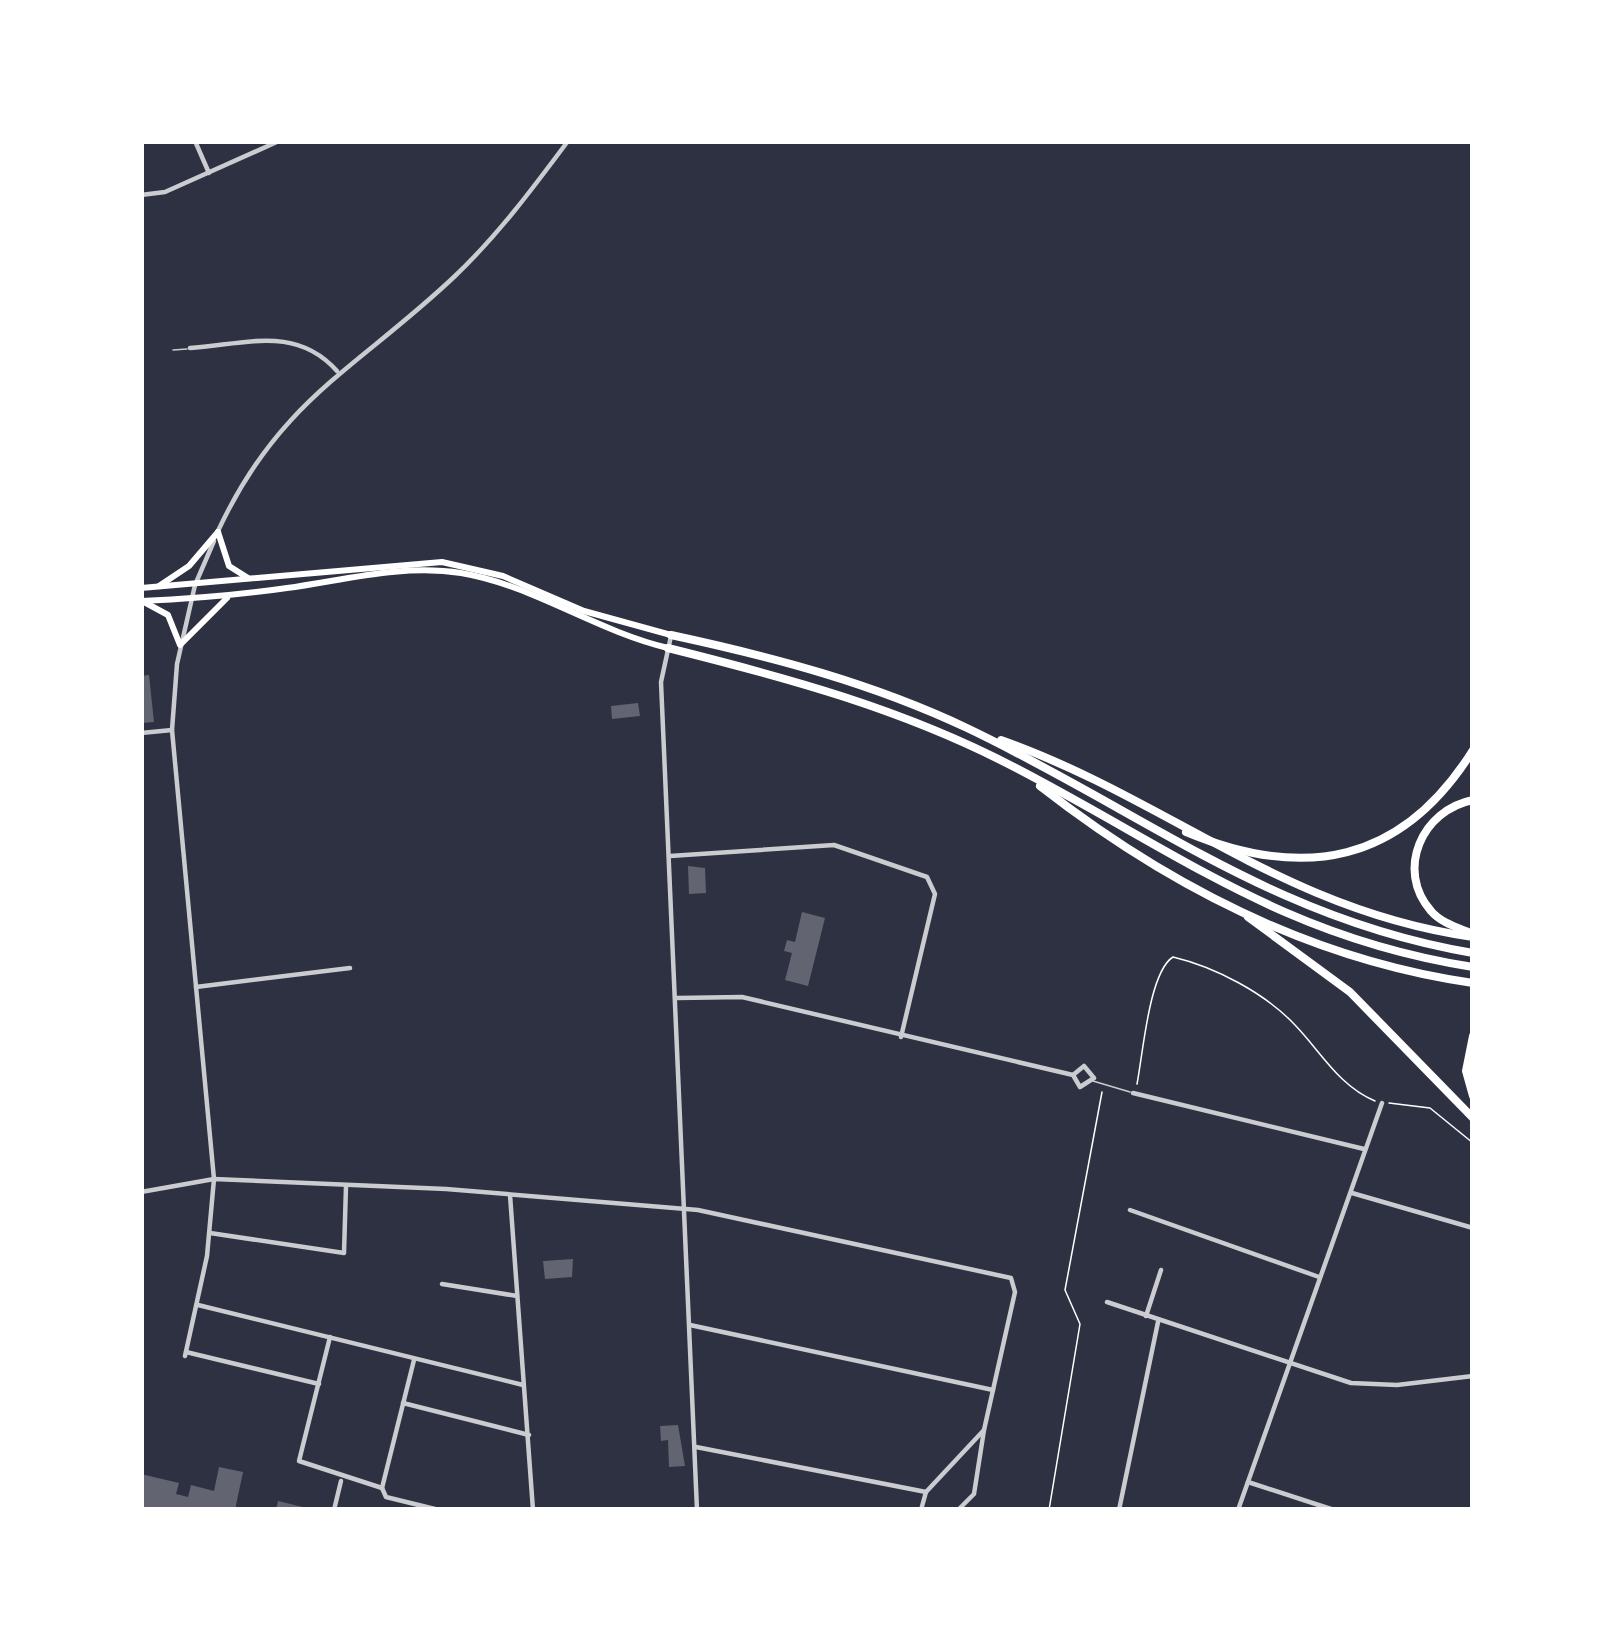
<svg xmlns="http://www.w3.org/2000/svg" width="1614" height="1651" font-family="Cabin,sans-serif">
	<rect width="100%" height="100%" fill="#2d3142"/>
	<g fill="#626471">
		<path d="M149,675L154,722L141,723V676Z"/>
		<path d="M638,703L640,716L612,719L611,706Z"/>
		<path d="M688,866L705,868L706,893L689,894Z"/>
		<path d="M802,912L825,918L808,986L785,980L792,953L784,951L787,940L795,942Z"/>
		<path d="M573,1259L572,1277L545,1279L543,1261Z"/>
		<path d="M678,1425L685,1466L669,1467L668,1440L661,1441L660,1426Z"/>
		<path d="M219,1467L243,1472L235,1510H141V1474L179,1483L176,1494L188,1497L191,1485L214,1491Z"/>
		<path d="M278,1501L307,1508V1510H276Z"/>
	</g>
	<g fill="none" stroke-linecap="round" stroke-linejoin="round">
		<g stroke="#fff" stroke-width="1.5">
			<path d="M1137,1084C1143,1054 1149,972 1173,957C1215,967 1265,993 1295,1025C1321,1052 1339,1086 1375,1101"/>
			<path d="M1389,1103L1430,1108L1473,1143"/>
			<path d="M1049,1510L1080,1324L1065,1290L1102,1092"/>
		</g>
		<g stroke="#caccd0" stroke-width="1.5">
			<path d="M173,350L187,349"/>
			<path d="M1093,1081L1130,1092"/>
		</g>
		<g stroke="#caccd0" stroke-width="4.5">
			<path d="M195,141L209,173"/>
			<path d="M141,195L165,192L279,141"/>
			<path d="M190,348C246,344 296,325 337,371"/>
			<path d="M671,636L661,682L697,1510"/>
			<path d="M141,733L172,730"/>
			<path d="M670,856L834,845L927,877L935,894L901,1037"/>
			<path d="M196,987L350,968"/>
			<path d="M677,998L742,997L1073,1075L1080,1087L1094,1078L1084,1066L1073,1075"/>
			<path d="M1133,1093L1364,1149"/>
			<path d="M141,1192L214,1179L446,1189L698,1210L1011,1278L1015,1292L984,1430L926,1492L921,1510"/>
			<path d="M1352,1193L1473,1228"/>
			<path d="M510,1195L533,1510"/>
			<path d="M1130,1210L1319,1277"/>
			<path d="M210,1233L344,1253L346,1186"/>
			<path d="M442,1284L517,1296"/>
			<path d="M1107,1302L1351,1383L1397,1385L1473,1376"/>
			<path d="M198,1305L523,1385"/>
			<path d="M1146,1316L1161,1270"/>
			<path d="M690,1325L993,1390"/>
			<path d="M330,1337L299,1461L382,1488L386,1497L439,1510"/>
			<path d="M186,1352L319,1384"/>
			<path d="M185,1356L207,1256L214,1179L172,730L177,664L195,585"/>
			<path d="M403,1403L529,1435"/>
			<path d="M696,1447L926,1492"/>
			<path d="M1248,1482L1334,1510"/>
			<path d="M382,1488L414,1360"/>
			<path d="M334,1510L341,1481"/>
			<path d="M958,1510L974,1494L984,1430"/>
			<path d="M1119,1510L1158,1322"/>
			<path d="M1238,1510L1382,1103"/>
		</g>
		<g stroke="#caccd0" stroke-width="4.5">
			<path d="M218,531C280,398 357,369 455,276C498,235 533,188 568,141"/>
			<path d="M195,585L214,541"/>
		</g>
		<g stroke="#fff" stroke-width="6">
			<path d="M218,532L229,566L248,578"/>
			<path d="M159,586L189,566L218,532"/>
			<path d="M141,588L442,562L503,576L584,611L671,635"/>
			<path d="M141,601C190,599 239,595 287,588C345,580 402,564 461,573C533,585 596,631 668,648"/>
			<path d="M144,602L168,615L180,645L227,598"/>
		</g>
		<g stroke="#fff" stroke-width="8">
			<path d="M671,635C773,657 872,683 967,728C1144,812 1271,919 1473,953"/>
			<path d="M668,648C788,678 903,709 1014,767C1178,852 1282,937 1473,967"/>
			<path d="M1001,740C1170,800 1283,910 1473,937"/>
			<path d="M1040,786C1167,885 1312,960 1473,983"/>
		</g>
		<g stroke="#fff" stroke-width="8">
			<path d="M1473,800C1422,810 1395,870 1431,911C1441,923 1459,928 1473,934"/>
			<path d="M1186,832C1304,881 1402,864 1473,750"/>
			<path d="M1248,917L1350,992L1473,1118"/>
			<path d="M1473,1036L1466,1071L1473,1096"/>
		</g>
	</g>
	<rect width="1614" height="1651" fill="none" stroke="#ffffff" stroke-width="288"/>
</svg>
